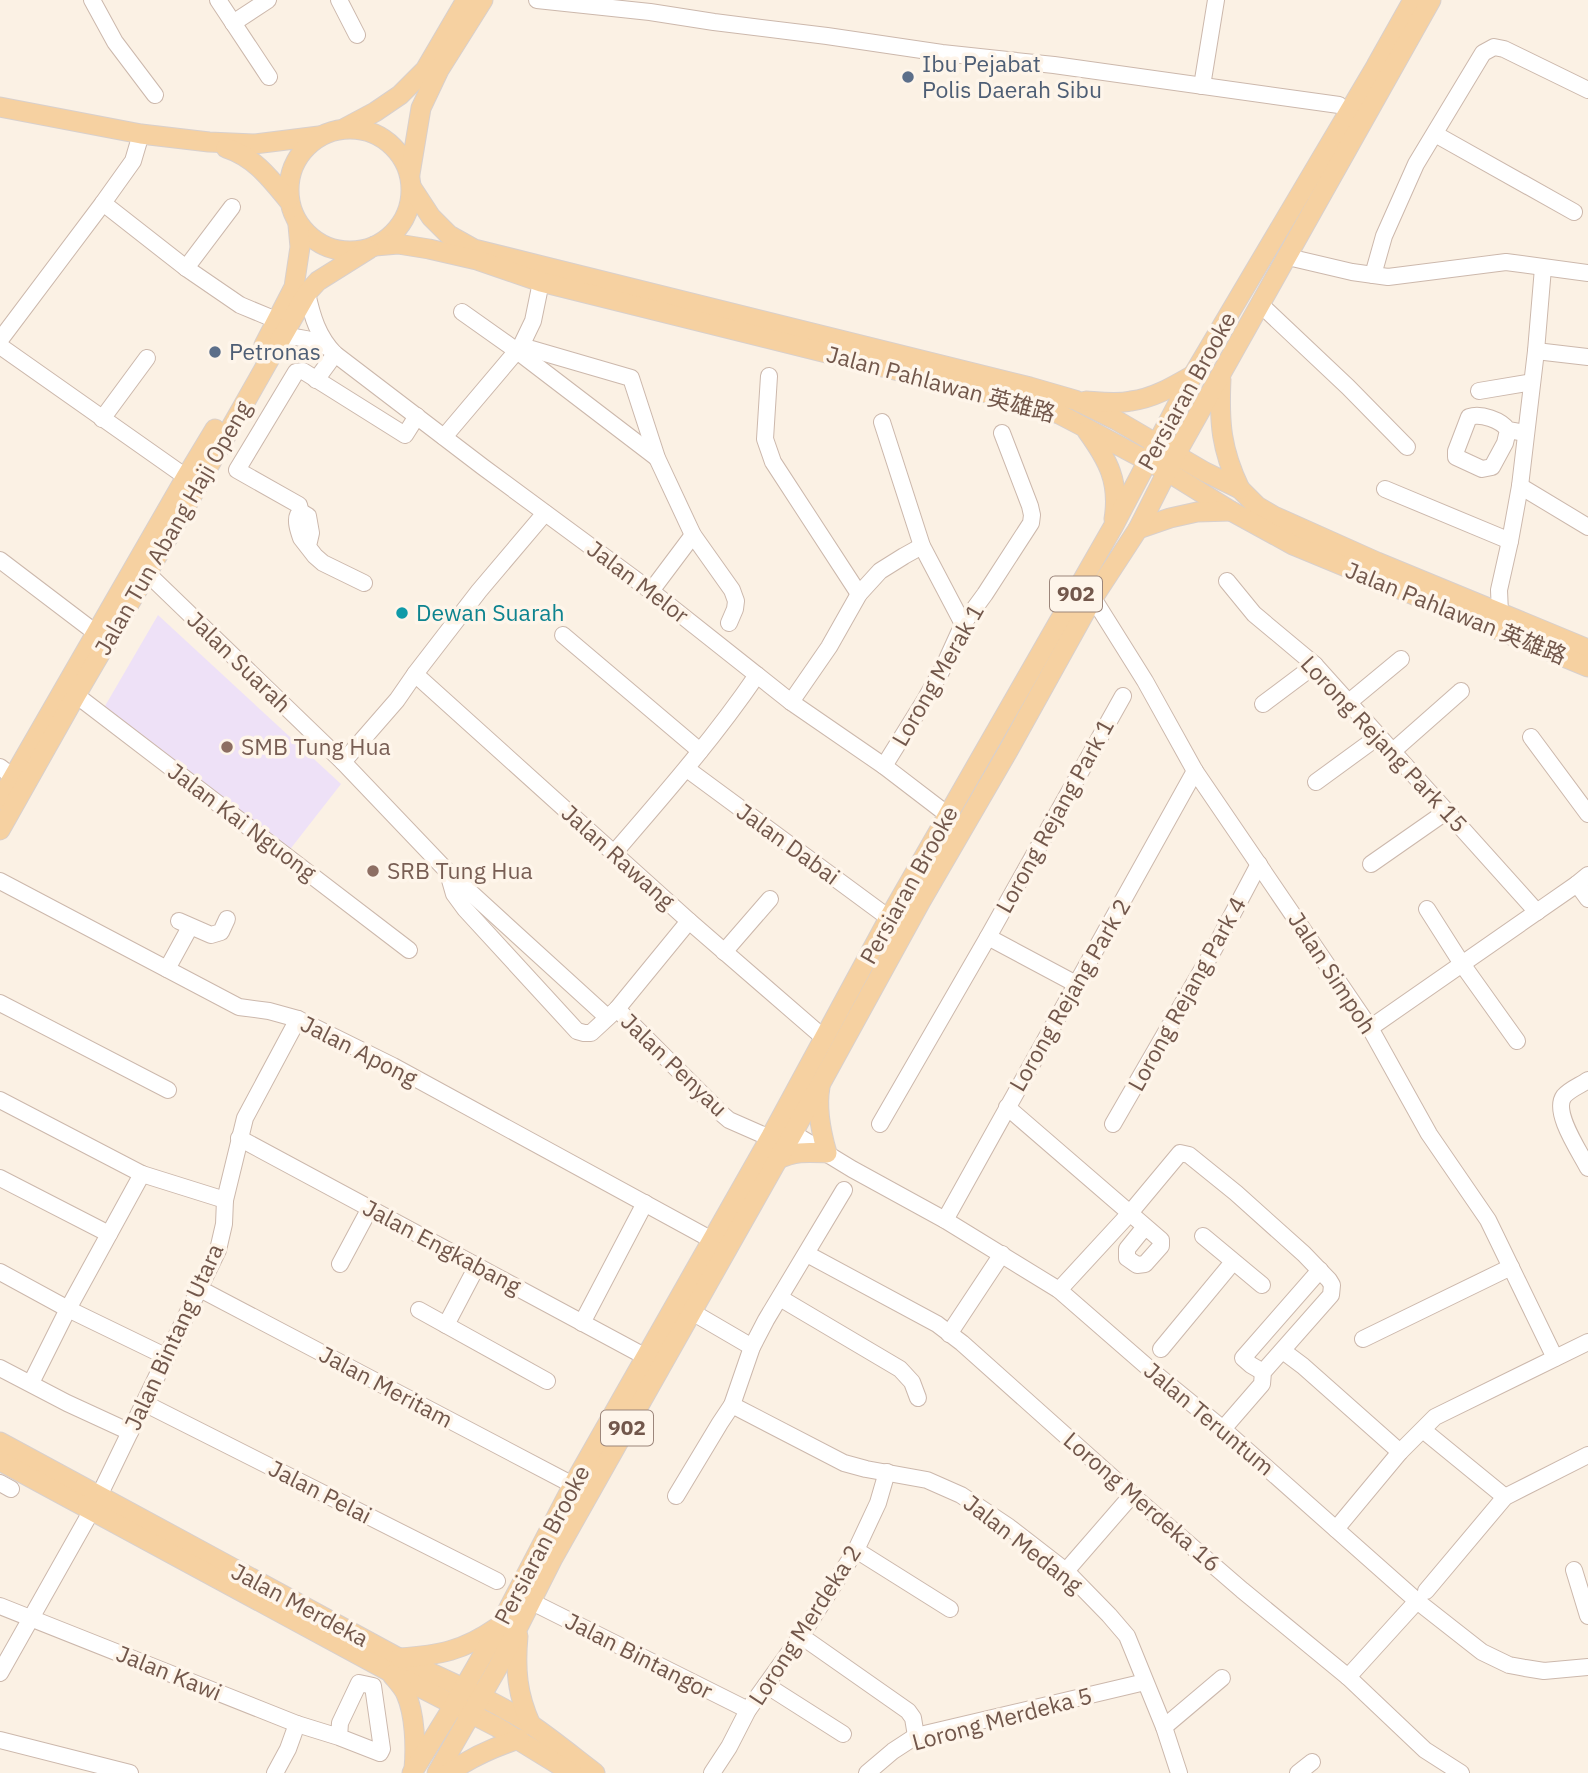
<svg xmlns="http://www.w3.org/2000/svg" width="1588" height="1773" font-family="'IBM Plex Sans','Noto Sans SC',sans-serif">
	<rect width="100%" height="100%" fill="#fbf1e4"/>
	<path fill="#eee1f7" d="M158,615L341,784L288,852L105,711V706Z"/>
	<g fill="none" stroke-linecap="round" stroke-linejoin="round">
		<defs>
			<g id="minor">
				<path d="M92,0L115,42L155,95"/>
				<path d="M218,0L269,77"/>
				<path d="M339,0L357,35"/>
				<path d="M537,0L650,12L714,22L827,36L942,53L1054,65L1339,105"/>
				<path d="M233,23L268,0"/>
				<path d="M1202,86L1216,0"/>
				<path d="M1435,134L1574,212"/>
				<path d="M103,203L186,268L240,305L276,320"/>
				<path d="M1288,257L1352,272L1388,277L1506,262L1588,273"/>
				<path d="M186,268L232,207"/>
				<path d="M1373,275L1384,236L1416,164L1483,53L1494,47L1504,49L1588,90"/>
				<path d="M307,293C312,316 318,337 335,354L483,467L651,591L791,702L884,766L948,815"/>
				<path d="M1260,304L1348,387L1407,447"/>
				<path d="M462,312L517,351L657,458"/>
				<path d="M283,337C300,336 313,340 329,348"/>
				<path d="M0,340L103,203L133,161L141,134"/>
				<path d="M0,346L186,477"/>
				<path d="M521,346L631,378L657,458L693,535L732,590L736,601L735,609L729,623"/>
				<path d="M1536,351L1588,357"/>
				<path d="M769,376L765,439L773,462L859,594"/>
				<path d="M316,380L335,354"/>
				<path d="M1479,391L1532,382"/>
				<path d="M102,419L147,358"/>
				<path d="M882,422L922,546L963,624"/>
				<path d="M1508,430L1505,443L1492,467L1482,469L1456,457V451L1469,417C1481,413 1501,420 1508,430L1526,433"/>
				<path d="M444,437L521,346L533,321L541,282"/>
				<path d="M1520,486L1588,527"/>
				<path d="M1385,489L1510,541"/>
				<path d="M301,514L299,505L237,470L296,372L303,371L405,435L417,416"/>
				<path d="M308,546L311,533L308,516L303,513L298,515C295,521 299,532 301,538L315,556L323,563L364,583"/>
				<path d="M0,560L96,633"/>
				<path d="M147,573L343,762L448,872L607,1017"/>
				<path d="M1227,581L1254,614L1315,665L1537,912"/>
				<path d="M651,591L693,535"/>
				<path d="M1093,598L1145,681L1195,771L1370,1028L1429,1134L1488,1220L1555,1358"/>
				<path d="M1500,613L1499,590L1510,541L1520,486L1536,351L1543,268"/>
				<path d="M563,635L700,751"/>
				<path d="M415,674L689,921L824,1038"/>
				<path d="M76,695L409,950"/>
				<path d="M791,702L829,647L859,594L880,571L904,556L922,546"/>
				<path d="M1349,702L1401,659"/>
				<path d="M1263,704L1315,665"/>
				<path d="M1531,737L1588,814"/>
				<path d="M1393,751L1461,691"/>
				<path d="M343,762L397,700L415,674L479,591L545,513"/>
				<path d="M884,766L925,700L943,668L963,624L985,594L1031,523L1032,515L1030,506L1002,433"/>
				<path d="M0,767L13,777"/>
				<path d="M687,769L889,918"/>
				<path d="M1316,782L1379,736"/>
				<path d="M614,853C664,795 714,738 757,675"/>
				<path d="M1371,864L1447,811"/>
				<path d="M448,873L454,894L465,909L577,1031L584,1033H591L617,1009L689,921"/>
				<path d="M0,881L239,1007L269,1011L298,1019L393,1066L712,1240"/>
				<path d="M1577,884L1588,899"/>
				<path d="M1427,909L1462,964L1517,1041"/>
				<path d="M179,921L211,935L221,932L227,919"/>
				<path d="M988,937L1076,984"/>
				<path d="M724,952L770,899"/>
				<path d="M167,969L190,927"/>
				<path d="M0,1003L168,1090"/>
				<path d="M617,1009L722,1114L729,1120L770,1138"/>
				<path d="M1370,1028L1577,884L1588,875"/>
				<path d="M1588,1080C1581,1085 1570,1089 1564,1096C1552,1112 1580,1152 1588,1168"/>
				<path d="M0,1100L142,1174L225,1200"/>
				<path d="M1007,1107L1161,1240V1246L1145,1264L1137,1265L1127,1258V1249L1144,1228"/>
				<path d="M880,1124L988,937L1123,696"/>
				<path d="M1113,1124L1214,949L1259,864"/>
				<path d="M783,1127L852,1169L945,1220L1059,1290L1152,1371L1223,1429L1417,1601L1482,1652L1509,1665L1525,1668L1544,1671L1588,1667"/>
				<path d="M239,1138L646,1357"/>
				<path d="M0,1178L109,1234"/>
				<path d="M945,1220L1195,771"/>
				<path d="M1203,1236L1262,1285"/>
				<path d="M807,1254L937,1324L962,1343L1132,1495L1242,1590L1348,1677L1425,1750L1461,1773"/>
				<path d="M340,1264L370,1208"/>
				<path d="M0,1272L68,1309L167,1357"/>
				<path d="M200,1289L573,1485"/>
				<path d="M1059,1290L1130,1213L1180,1153L1189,1155L1236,1193L1304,1254L1329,1280L1332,1285L1331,1295L1263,1372L1262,1384L1223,1429"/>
				<path d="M780,1298L900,1369L912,1382L918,1398"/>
				<path d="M419,1310L547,1381"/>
				<path d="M692,1312L752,1347"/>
				<path d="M582,1323L645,1203"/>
				<path d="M446,1325L477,1266"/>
				<path d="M949,1334L1002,1254"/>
				<path d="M1363,1339L1511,1267"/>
				<path d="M1161,1349L1233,1262"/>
				<path d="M1283,1351L1303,1366L1400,1452"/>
				<path d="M0,1368L67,1403L130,1432"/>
				<path d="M1263,1372L1251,1365L1243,1358L1320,1270"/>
				<path d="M31,1383L68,1309L142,1174"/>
				<path d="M144,1403L497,1581"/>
				<path d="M732,1405L844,1463L866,1469L927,1480L961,1495L1009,1527L1066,1571L1109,1615L1127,1636L1164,1727L1179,1773"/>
				<path d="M1423,1430L1505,1497"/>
				<path d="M0,1483L11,1489"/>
				<path d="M99,1496L218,1250L224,1224L225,1200L245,1118L298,1019"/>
				<path d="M676,1496L720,1423L732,1405L752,1347L766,1320L844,1190"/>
				<path d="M1336,1529L1400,1452L1435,1417L1588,1342"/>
				<path d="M856,1550L950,1609"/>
				<path d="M1574,1570L1588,1616"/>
				<path d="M1066,1571L1132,1495"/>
				<path d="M1426,1591L1505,1497L1588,1455"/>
				<path d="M530,1601L748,1710"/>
				<path d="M0,1606L297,1724L339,1737L380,1753L382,1749L373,1686L359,1683L340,1723L339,1737"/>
				<path d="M801,1636L908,1711L913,1718L916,1736"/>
				<path d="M0,1673L92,1510"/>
				<path d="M1348,1677L1417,1601"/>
				<path d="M766,1685L843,1734"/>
				<path d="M1164,1727L1222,1678"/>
				<path d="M0,1740L130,1773"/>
				<path d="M275,1773L288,1749L297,1724"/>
				<path d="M712,1773L729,1747L748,1710L801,1636L856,1550L878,1503L887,1472"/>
				<path d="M867,1773L893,1751L916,1736L1145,1682"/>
				<path d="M1298,1773L1312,1762"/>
			</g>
			<g id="major">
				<path d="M0,107L141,134L209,142L254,144L319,136"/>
				<path d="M345,128L375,112L400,95L425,70L466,0"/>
				<circle cx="350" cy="190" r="61"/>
				<path d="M226,148C254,157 270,178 288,200"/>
				<path d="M410,174L421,108L439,70L483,0"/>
				<path d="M412,188L431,217L449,235L474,249L1030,387L1075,400L1116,420L1205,472L1240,489L1257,506L1274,516L1377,562L1588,649"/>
				<path d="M375,246L398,244L429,249L477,260L541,282L1023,402L1059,414L1084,427L1168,472L1231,511L1293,545L1588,667"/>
				<path d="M264,345L294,287L300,247L298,225"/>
				<path d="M1221,379C1219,423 1221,449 1240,489"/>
				<path d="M1086,401C1101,402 1117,404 1131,401C1154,398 1174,386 1193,375"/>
				<path d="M1087,431C1108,460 1120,482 1114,519"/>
				<path d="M1138,529L1170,518L1197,512L1231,511"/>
				<path d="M0,800L186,477L215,429"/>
				<path d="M0,830L76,695L180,517L307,293L318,281L369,249"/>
				<path d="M776,1160C796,1151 806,1152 827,1153C821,1132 816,1109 820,1087"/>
				<path d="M0,1442L399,1658C443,1679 489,1698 530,1724C552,1739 574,1757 595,1773"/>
				<path d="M0,1461L390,1672L497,1727L572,1773"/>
				<path d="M518,1636C515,1669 517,1694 531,1725"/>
				<path d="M400,1658C439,1655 463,1651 496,1628"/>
				<path d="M392,1675C397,1681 403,1687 406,1694C415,1714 416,1747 414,1769"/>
				<path d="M412,1773L454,1705L500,1625L573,1485L770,1138L889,918L1113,527L1193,375L1376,66L1413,0"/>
				<path d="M437,1773L498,1667L553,1558L821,1083L921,901L1008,751L1093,598L1138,529L1176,454L1431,0"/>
				<path d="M449,1773C471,1757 494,1747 519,1739"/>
			</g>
		</defs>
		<use href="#minor" stroke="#ccb8ac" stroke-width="18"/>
		<use href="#major" stroke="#d8d0cd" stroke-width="21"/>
		<use href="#minor" stroke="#fff" stroke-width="16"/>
		<use href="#major" stroke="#f6d1a1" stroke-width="19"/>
	</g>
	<g fill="#5c6f8a" stroke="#fef5ea" stroke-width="2.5">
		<circle cx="908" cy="77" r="7"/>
		<circle cx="215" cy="352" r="7"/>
	</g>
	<circle fill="#0f9aa8" stroke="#fef5ea" stroke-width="2.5" cx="402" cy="613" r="7"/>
	<g fill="#8d6e63" stroke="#fef5ea" stroke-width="2.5">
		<circle cx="227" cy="747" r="7"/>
		<circle cx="373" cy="871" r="7"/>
	</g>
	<g text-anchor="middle" stroke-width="7" stroke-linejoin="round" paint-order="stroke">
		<g fill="#fef5ea" stroke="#9c867b" stroke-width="2">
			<rect x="1050" y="576.5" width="52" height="35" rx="5"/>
			<rect x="601" y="1410.5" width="52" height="35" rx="5"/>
		</g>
		<g font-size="21" font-weight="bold" fill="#72574b">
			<text x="1076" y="601">902</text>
			<text x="627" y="1435">902</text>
		</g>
		<g font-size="23" fill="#4e5e75" stroke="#fef5ea" text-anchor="start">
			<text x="922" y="72">Ibu Pejabat<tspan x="922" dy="26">Polis Daerah Sibu</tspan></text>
			<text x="229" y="360">Petronas</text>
		</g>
		<g font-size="23" fill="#72574b" stroke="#fef5ea">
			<text transform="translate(941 384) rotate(15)" y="8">Jalan Pahlawan 英雄路</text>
			<text transform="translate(1187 391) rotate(-61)" y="8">Persiaran Brooke</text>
			<text transform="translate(173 528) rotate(-60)" y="8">Jalan Tun Abang Haji Openg</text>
			<text transform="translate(638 582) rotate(37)" y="8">Jalan Melor</text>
			<text transform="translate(1456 613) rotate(22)" y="8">Jalan Pahlawan 英雄路</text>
			<text transform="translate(239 662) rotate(44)" y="8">Jalan Suarah</text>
			<text transform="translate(938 675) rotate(-60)" y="8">Lorong Merak 1</text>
			<text transform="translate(1384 744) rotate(47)" y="8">Lorong Rejang Park 15</text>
			<text transform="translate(1055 816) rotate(-61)" y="8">Lorong Rejang Park 1</text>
			<text transform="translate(242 822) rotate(37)" y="8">Jalan Kai Nguong</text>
			<text transform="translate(788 844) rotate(36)" y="8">Jalan Dabai</text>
			<text transform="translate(618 857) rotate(42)" y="8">Jalan Rawang</text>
			<text transform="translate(909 885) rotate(-61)" y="8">Persiaran Brooke</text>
			<text transform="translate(1332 973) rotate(57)" y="8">Jalan Simpoh</text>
			<text transform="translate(1187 994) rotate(-61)" y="8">Lorong Rejang Park 4</text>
			<text transform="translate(1070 995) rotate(-60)" y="8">Lorong Rejang Park 2</text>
			<text transform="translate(359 1051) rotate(27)" y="8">Jalan Apong</text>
			<text transform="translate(674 1065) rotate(44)" y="8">Jalan Penyau</text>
			<text transform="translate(442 1247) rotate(28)" y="8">Jalan Engkabang</text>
			<text transform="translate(174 1337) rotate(-65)" y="8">Jalan Bintang Utara</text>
			<text transform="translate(386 1387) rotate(28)" y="8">Jalan Meritam</text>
			<text transform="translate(1209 1419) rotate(40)" y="8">Jalan Teruntum</text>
			<text transform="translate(320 1492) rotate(27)" y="8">Jalan Pelai</text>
			<text transform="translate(1142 1502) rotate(41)" y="8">Lorong Merdeka 16</text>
			<text transform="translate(1023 1544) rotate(38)" y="8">Jalan Medang</text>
			<text transform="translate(542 1545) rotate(-62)" y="8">Persiaran Brooke</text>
			<text transform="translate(300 1605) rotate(28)" y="8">Jalan Merdeka</text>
			<text transform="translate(805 1625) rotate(-57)" y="8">Lorong Merdeka 2</text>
			<text transform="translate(639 1656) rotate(27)" y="8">Jalan Bintangor</text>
			<text transform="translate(169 1673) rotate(22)" y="8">Jalan Kawi</text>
			<text transform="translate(1002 1719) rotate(-15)" y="8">Lorong Merdeka 5</text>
		</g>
		<g font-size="23" fill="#0d838f" stroke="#fef5ea" text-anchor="start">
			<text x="416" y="621">Dewan Suarah</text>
		</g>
		<g font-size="23" fill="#785e54" stroke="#fef5ea" text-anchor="start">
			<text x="241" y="755">SMB Tung Hua</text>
			<text x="387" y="879">SRB Tung Hua</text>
		</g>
	</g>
</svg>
